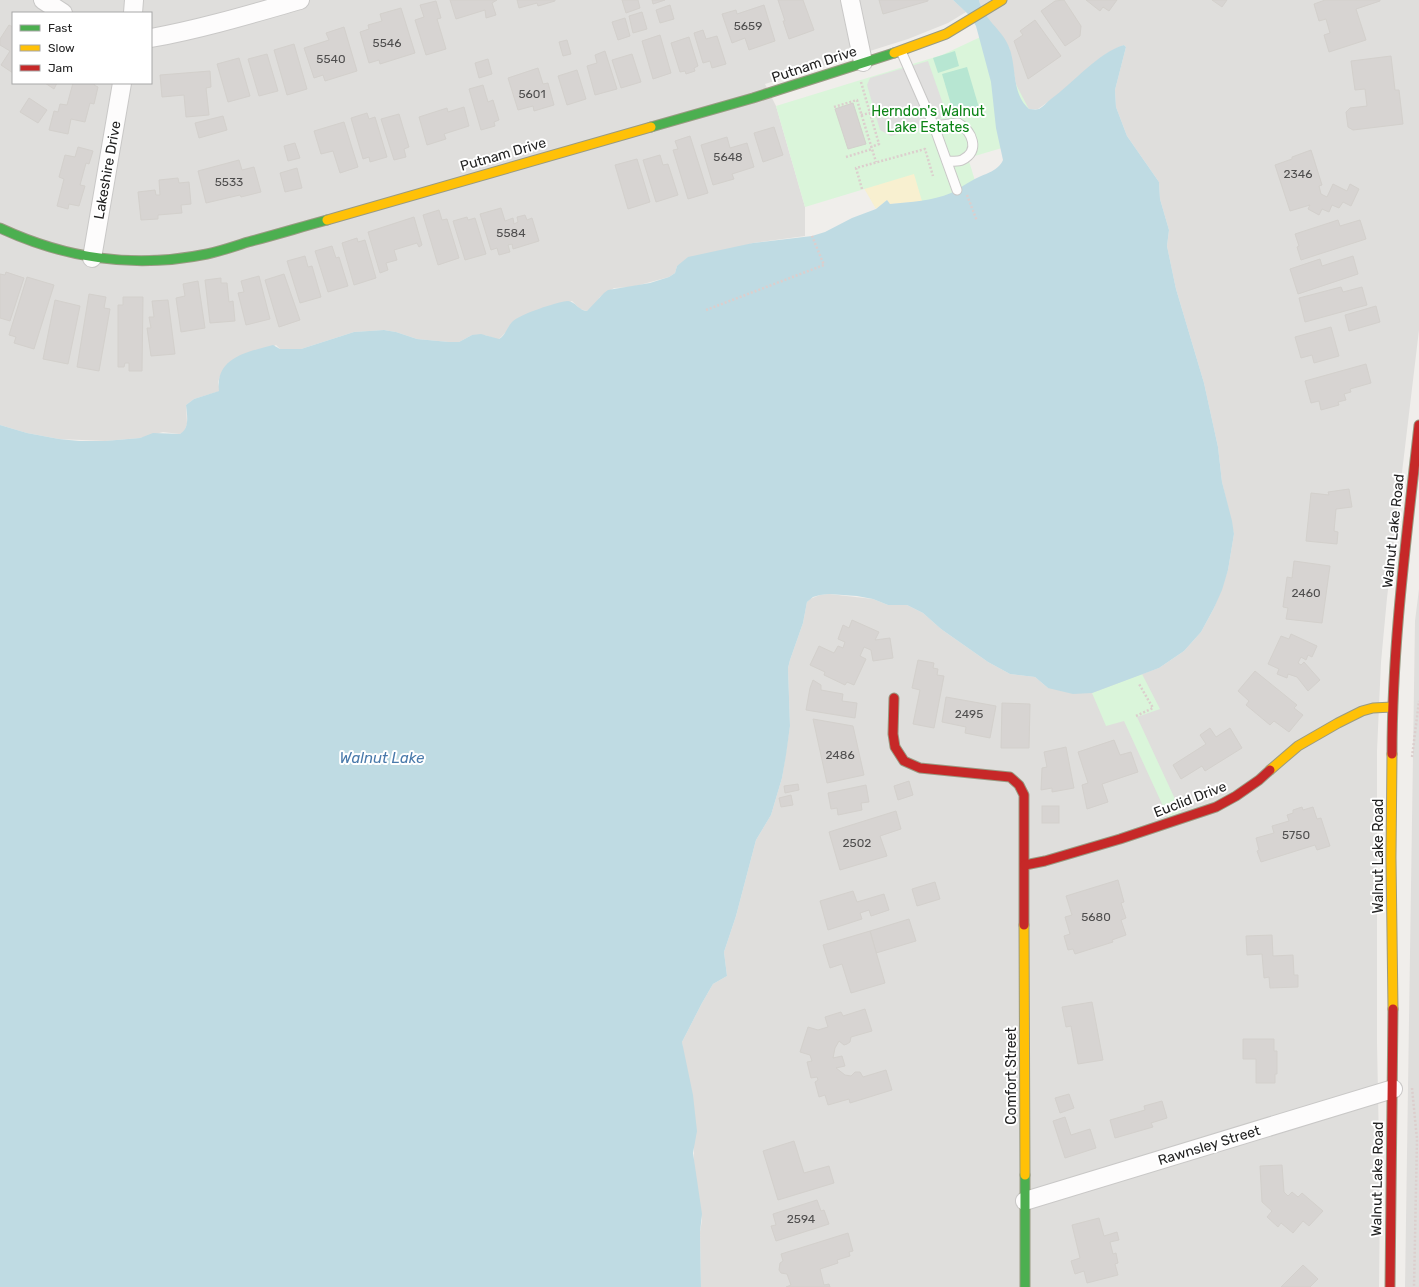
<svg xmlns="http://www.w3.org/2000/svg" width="1419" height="1287" font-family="Rubik,sans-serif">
	<rect width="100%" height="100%" fill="#f0eeeb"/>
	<g fill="#dfdedc" fill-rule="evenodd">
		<path d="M0,0H953L966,12L948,23L908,39L765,84L776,106L805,207V236L753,243L677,266L675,273L669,277L632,287L614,288L600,297L591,309L587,311L580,309L572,301L505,333L499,339H496L485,335H472L459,342H449L417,339L396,332L384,330L354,332L301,349H280L276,345L221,374L218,382L220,391L194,399L186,405L187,424L184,432L180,434L163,432L140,438L105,441L59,439L27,433L0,425ZM13,13H151V83H13Z"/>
		<path d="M979,0H1419V330L1387,598L1381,662L1377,751V1043L1380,1196L1379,1287H701L700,1232L702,1220L694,1166V1147L682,1042L702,1003L713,984L727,976L724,952L736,916L756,840L771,815L782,778L790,726L788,668L790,660L803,623L807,602L810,599L820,595L829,594L873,599L888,605H907L923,613L941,629L988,662L1010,674L1035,677L1048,688L1142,674L1159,668L1184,651L1201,632L1214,608L1228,570L1234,534L1222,482L1218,447L1204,383L1176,289L1167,246L1169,230L1160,199L1159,182L1127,136L1116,107L1115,90L1126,47L1124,45L1119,47L1106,54L1092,65L1066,89L1038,109H1029L1025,106L1020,96L1016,84L1009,47L988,20L980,5Z"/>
		<path d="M1419,589V1287H1405L1415,621Z"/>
	</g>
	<path fill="#f8f0d0" d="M923,151L926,201L890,204L887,200L876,209L865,190L859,171Z"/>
	<g fill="#daf5da">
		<path d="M989,33L1043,136L968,158L989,226L934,242L914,174L805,207L776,106L942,55Z"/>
		<path d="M1142,674L1160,709L1137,717L1181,812L1168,817L1124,721L1106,726L1092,693Z"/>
	</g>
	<g fill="#b7e6d2">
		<path d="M955,51L959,66L938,73L933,58Z"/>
		<path d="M967,67L980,111L955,118L942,74Z"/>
	</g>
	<path fill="#e0dfde" d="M928,61L943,104L940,122L891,136L880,130L867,85L870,78Z"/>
	<path fill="#bfdbe3" d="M953,0H979C983,19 1002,29 1009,47C1017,67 1011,93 1029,109C1032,109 1036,110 1039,109C1043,107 1047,102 1051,99C1072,84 1099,52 1124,45L1126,47L1115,90L1116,107L1127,136L1159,182L1160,199L1169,230L1167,246L1176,289L1204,383L1218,447L1222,482L1232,521L1234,534L1228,570L1222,590L1214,608L1201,632L1184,651L1159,668L1092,693L1073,694L1048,688L1035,677L1010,674L988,662L941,629L923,613L907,605H888L873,599L857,596L829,594L820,595L813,597L807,602L803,623L790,660L788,668L790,726L786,755L782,778L771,815L756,840L736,916L724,952L727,976L713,984L702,1003L682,1042L693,1095L697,1131L693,1153L702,1214L700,1232L701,1287H0V425L27,433L59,439L79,441H105L140,438L153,433L180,434C190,428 187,415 186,405L194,399L219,391C215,357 248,352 273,345L280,349H301L354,332L384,330L396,332L417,339L449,342H459L472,335L481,334L499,339C506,335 507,327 512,322C520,314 557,302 568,301C576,302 579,311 587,311L604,293L608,290L650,283L669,277L675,273L677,266L688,257L753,243L812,236L825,232L852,218L876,209L887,200L890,204C911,202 932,201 951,193C959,189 965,184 973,180C983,174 998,172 1003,160L996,128L991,82L976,26L970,16Z"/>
	<g fill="#d7d4d2" stroke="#d3d0cc">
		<path d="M450,0H497L492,3L496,15L486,18L485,10L456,19Z"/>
		<path d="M517,0H555V1L538,6L537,3L519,8Z"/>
		<path d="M622,0H638L640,8L626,13Z"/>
		<path d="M652,0H665L653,4Z"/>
		<path d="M778,0H803L814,30L789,39L783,21H785Z"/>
		<path d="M879,0H928V1L883,14Z"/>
		<path d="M1064,0L1081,26L1080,36L1065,46L1041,11L1055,1Z"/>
		<path d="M1086,0H1117L1109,11L1103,7L1100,11Z"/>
		<path d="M1212,0H1227L1222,7Z"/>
		<path d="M1325,0H1380V1L1356,9L1366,40L1329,52L1324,35L1330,33L1326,19L1319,21L1314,4Z"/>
		<path d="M436,1L441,18L437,19L446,49L426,55L415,20L424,17L420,5Z"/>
		<path d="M670,5L674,19L660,23L656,10Z"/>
		<path d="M764,5L775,41L749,50L745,38L732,43L722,14L736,10L737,14Z"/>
		<path d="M401,8L415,53L380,64L379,60L369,63L360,32L369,29L368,25L382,21L380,14Z"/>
		<path d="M642,12L647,29L633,33L629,16Z"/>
		<path d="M625,18L630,36L618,40L612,22Z"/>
		<path d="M1035,20L1061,56L1028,79L1014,41L1023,35L1020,31Z"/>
		<path d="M9,25L13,27V73L1,65L10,51L0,45V39Z"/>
		<path d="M344,27L357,71L325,81L323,75L314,78L304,48L329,40L326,33Z"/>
		<path d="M703,30L706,39L717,36L726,64L712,68L710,61L703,63L694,33Z"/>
		<path d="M660,35L671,73L653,79L642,41Z"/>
		<path d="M689,37L698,66L694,68L695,71L686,74L685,71L680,72L671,43Z"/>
		<path d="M567,40L571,54L563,56L559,42Z"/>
		<path d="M294,44L307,89L287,95L274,50Z"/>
		<path d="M605,51L617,89L595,95L587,66L597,63L595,55Z"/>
		<path d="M267,54L278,91L259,96L248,59Z"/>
		<path d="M632,54L641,82L621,88L612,60Z"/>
		<path d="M1391,56L1395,90H1399L1403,124L1353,130L1348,127L1346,112L1350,108L1367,106L1365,89L1355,90L1351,61Z"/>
		<path d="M239,58L250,96L228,102L217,64Z"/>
		<path d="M488,59L492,74L479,78L475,63Z"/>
		<path d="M538,68L543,84L548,83L554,105L534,111L533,106L518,110L508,78Z"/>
		<path d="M577,70L586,99L567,105L558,76Z"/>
		<path d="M210,71L211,87L206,88L209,115L186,117L184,95L162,97L160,75Z"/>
		<path d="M45,83H57L54,89Z"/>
		<path d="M73,83H95L94,85L98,87L94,104L90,103L85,122L71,119L68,134L49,130L54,111L58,112L60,104L67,105Z"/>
		<path d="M483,85L488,102L493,100L499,120L494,122L495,126L481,130L469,89Z"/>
		<path d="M29,98L47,110L38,123L20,112Z"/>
		<path d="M853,103L866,144L848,149L835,109Z"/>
		<path d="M464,107L469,126L444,134L446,139L427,145L419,117L447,108L448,112Z"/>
		<path d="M367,113L369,119L375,117L387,157L370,162L369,157L363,159L351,118Z"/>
		<path d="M399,114L409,147L404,149L406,157L394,160L381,119Z"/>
		<path d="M223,116L227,130L199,138L195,123Z"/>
		<path d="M344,122L358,167L340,173L333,151L321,154L314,131Z"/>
		<path d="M774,127L783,155L763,162L754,133Z"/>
		<path d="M690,136L708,193L688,199L673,150L678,149L675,141Z"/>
		<path d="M727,137L730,148L747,143L754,167L732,174L734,179L713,185L701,145Z"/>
		<path d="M295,143L300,158L288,161L284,146Z"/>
		<path d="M78,147L93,151L89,164L86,163L80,185L85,186L79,206L69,204L68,209L57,206L64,179L59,177L65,155L75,157Z"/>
		<path d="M1311,150L1322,185L1319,186L1321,194L1327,197L1333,184L1347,191L1350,184L1359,189L1351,206L1343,202L1339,208L1332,205L1329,212L1322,209L1319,215L1308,209L1310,205L1290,211L1275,165L1292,159V157Z"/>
		<path d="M660,155L663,165L668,164L678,195L656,202L643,160Z"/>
		<path d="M637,159L650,202L628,209L615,165Z"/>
		<path d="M239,160L242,170L254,167L261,192L241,197L240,195L206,203L198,171Z"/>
		<path d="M297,168L302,188L285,192L280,173Z"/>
		<path d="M178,178L179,183L189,182L191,204L181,205L182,213L158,215V219L141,220L138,192L155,190L156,195H160L159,180Z"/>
		<path d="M501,208L505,221L513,218L514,224L518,222L517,217L525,215L527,220L532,218L539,241L513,249L512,244L508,245L510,252L499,255L497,248L491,250L480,214Z"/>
		<path d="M439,210L442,220L447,219L459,258L438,265L423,215Z"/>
		<path d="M414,217L422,245L419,247L417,243L394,250L397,260L386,263L388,270L380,273L368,232Z"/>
		<path d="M467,217L468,220L475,218L486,254L465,260L453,221Z"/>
		<path d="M1338,220L1340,226L1360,220L1366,239L1301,260L1297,247L1299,246L1295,234Z"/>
		<path d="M357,238L358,242L365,240L376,278L354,285L342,243Z"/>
		<path d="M332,246L336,258L339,257L348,286L328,292L315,251Z"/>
		<path d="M305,256L308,267L312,266L321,297L300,303L287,261Z"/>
		<path d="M1353,256L1358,274L1298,294L1290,269L1320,259L1322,266Z"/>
		<path d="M6,272L24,278L10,321L0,318V274L5,275Z"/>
		<path d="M284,274L300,320L279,327L265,280Z"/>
		<path d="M259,276L270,319L246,325L238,293L244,292L241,281Z"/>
		<path d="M27,277L54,285L34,349L14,343L16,337L9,335Z"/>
		<path d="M221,278V283H227L229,302L233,301L235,321L210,323L205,280Z"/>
		<path d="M198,281L205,328L181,332L176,298L185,296L183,284Z"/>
		<path d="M1341,287L1343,292L1362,287L1367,305L1305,322L1299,298Z"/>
		<path d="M89,294L106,297L104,308L110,309L99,371L77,367Z"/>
		<path d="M123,297H143L142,371H129V363H125L124,367H118V305H123Z"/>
		<path d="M55,300L80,306L68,364L43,359Z"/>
		<path d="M168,300L175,354L151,356L147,328H151L149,317H154L152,301Z"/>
		<path d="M1376,306L1380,322L1349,331L1345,315Z"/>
		<path d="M1331,327L1339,356L1314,363L1312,355L1301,358L1295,337Z"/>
		<path d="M1366,364L1371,383L1350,389L1351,392L1344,394L1346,400L1338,402L1339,405L1321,410L1319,401L1311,403L1305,381Z"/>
		<path d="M1349,489L1352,507L1336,509L1334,531L1338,532L1337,544L1306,541L1311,493L1329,495L1328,492Z"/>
		<path d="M1294,561L1330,566L1322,623L1286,619L1288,608L1283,607L1287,577L1292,578Z"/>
		<path d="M852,620L879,632L875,640L890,638L893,658L873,661L871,650L864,647L860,656L866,659L854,685L847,682L845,685L824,675L825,672L810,665L819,646L834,653L838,646L843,648L845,642L838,639L843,625L849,628Z"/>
		<path d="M1291,634L1317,646L1312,657L1308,655L1306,660L1301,657L1298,663L1301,665L1304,662L1320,680L1308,691L1297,677L1288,674L1287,678L1277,674L1279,669L1268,664L1281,636L1289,639Z"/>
		<path d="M918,660L934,663L933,668L938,669L937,675L944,676L934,728L913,724L920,690L912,688Z"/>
		<path d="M1255,671L1297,705L1294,708L1303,715L1289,732L1274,721L1270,725L1246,705L1249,701L1238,691Z"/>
		<path d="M813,680L821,685V690L843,694L842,701L857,703L855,718L806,710L810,688Z"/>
		<path d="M946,697L996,706L990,738L965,733L966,727L942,722Z"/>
		<path d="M1002,703L1030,704L1029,748H1001Z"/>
		<path d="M813,719L853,726L864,775L827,783Z"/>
		<path d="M1210,728L1216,737L1230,728L1242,748L1205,771L1202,766L1181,779L1173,765L1206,744L1200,735Z"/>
		<path d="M1114,740L1120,755L1131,752L1138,772L1102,784L1108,802L1087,809L1082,785L1088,783L1078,752Z"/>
		<path d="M1066,747L1074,788L1052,792V788L1041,790L1042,768L1047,767L1044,752Z"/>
		<path d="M909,781L913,795L898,800L894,786Z"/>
		<path d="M798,784L799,790L785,793L784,786Z"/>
		<path d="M866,785L869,802L861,803L862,810L838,815L837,808L831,809L828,793Z"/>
		<path d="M791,795L793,805L781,807L779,798Z"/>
		<rect x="1042" y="806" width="17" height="17"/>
		<path d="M1302,807L1303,810L1313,807L1317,819L1321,818L1330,846L1317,850L1315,845L1261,862L1257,851L1259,850L1256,838L1274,833L1272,826L1289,821L1287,815L1293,813V810Z"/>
		<path d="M896,811L901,829L880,836L887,856L840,870L829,832Z"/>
		<path d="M1118,880L1124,902L1121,903L1126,918L1121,920L1126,935L1112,940L1113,942L1075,954L1073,949L1068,950L1064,936L1070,934L1065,917L1072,915L1066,896Z"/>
		<path d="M935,882L940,899L917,906L912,889Z"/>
		<path d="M853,891L857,902L884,894L889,910L871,916L869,910L860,913L862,919L828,930L820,901Z"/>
		<path d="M909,919L916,941L876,953L870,931Z"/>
		<path d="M870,931L885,983L851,993L842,964L830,968L823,945Z"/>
		<path d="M1272,935L1273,956L1293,955L1294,975H1298V987L1270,988L1269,977L1264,978L1262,954L1247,955L1246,936Z"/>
		<path d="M1092,1002L1103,1060L1078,1064L1071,1026L1066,1027L1062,1007Z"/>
		<path d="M865,1009L872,1031L851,1037L850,1042L847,1044L844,1045L839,1041L835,1048L833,1058L842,1056L845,1066L836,1068L845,1075L851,1076L855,1072H860L863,1077L886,1070L892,1090L850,1103L849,1099L828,1105L825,1095L819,1097L815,1082L818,1080L817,1077L811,1078L807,1062L812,1061L810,1055L800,1052L808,1027L818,1030L828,1027L825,1017L841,1012L843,1016Z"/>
		<path d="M1243,1039H1274V1051H1277V1074H1275V1083H1256V1059H1243Z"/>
		<path d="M1069,1094L1074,1108L1060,1113L1055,1098Z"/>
		<path d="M1162,1101L1167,1118L1151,1123L1153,1127L1115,1138L1110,1120L1145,1110L1144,1106Z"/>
		<path d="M1065,1117L1071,1135L1090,1129L1096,1148L1065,1158L1053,1121Z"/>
		<path d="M794,1141L804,1173L829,1166L834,1183L778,1200L763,1151Z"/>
		<path d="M1282,1165L1284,1192L1288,1196L1292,1192L1298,1197L1302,1193L1323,1211L1309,1226L1303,1221L1293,1233L1281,1223L1278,1227L1267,1217L1272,1211L1262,1202L1260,1166Z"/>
		<path d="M817,1200L821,1211L824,1210L829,1224L776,1241L771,1226L776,1225L773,1214Z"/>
		<path d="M1099,1218L1104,1236L1117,1232L1119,1240L1110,1242L1113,1254L1116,1253L1118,1263L1115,1264L1118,1275L1087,1283L1084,1271L1075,1274L1071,1261L1080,1258L1072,1225Z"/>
		<path d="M848,1233L853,1251L849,1252L850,1256L837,1260L838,1263L820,1269L824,1285L829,1284L830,1287H786L791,1285L787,1274L781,1273L779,1270L780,1263L783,1261L781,1254Z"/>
		<path d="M1303,1265L1318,1279L1310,1287H1281Z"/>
	</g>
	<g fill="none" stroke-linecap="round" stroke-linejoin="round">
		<defs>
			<g id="lane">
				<path d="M901,51L934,126L957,190"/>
				<path d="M934,126L958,123C972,131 981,151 962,160C958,162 952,161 947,161"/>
			</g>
			<g id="street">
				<path d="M43,0L63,13"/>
				<path d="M850,0L863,62"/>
				<path d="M133,13L134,0"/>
				<path d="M151,38C201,29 251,14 300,0"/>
				<path d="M92,258L122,83"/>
				<path d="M1025,1201L1393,1089"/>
			</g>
			<g id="fast">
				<path d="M651,127L753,98L894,53"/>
				<path d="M0,228C67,259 134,269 207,254C221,251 235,246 248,242C275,235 301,227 327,220"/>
				<path d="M1025,1175V1287"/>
			</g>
			<g id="slow">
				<path d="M894,53L946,34L1002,0"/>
				<path d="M327,220L651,127"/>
				<path d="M1392,754L1391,858L1393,1009"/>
				<path d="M1270,770L1298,746L1338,723L1362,711L1373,708L1392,707"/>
				<path d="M1024,925L1025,1175"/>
			</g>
			<g id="jam">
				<path d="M894,698L893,734L895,747L904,761L920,768L1010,777L1019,785L1024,795V925"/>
				<path d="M1392,754C1392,644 1407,534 1419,425"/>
				<path d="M1025,865L1045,861L1120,839L1216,807L1236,796L1259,780L1270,770"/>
				<path d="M1390,1287L1393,1009"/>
			</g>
		</defs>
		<use href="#lane" stroke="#c9c8c7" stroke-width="11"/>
		<use href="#street" stroke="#c9c8c7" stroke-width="20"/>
		<use href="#fast" stroke="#999a82" stroke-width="11"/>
		<use href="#slow" stroke="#999a82" stroke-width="11"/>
		<use href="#jam" stroke="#999a82" stroke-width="11"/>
		<g stroke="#dccecd" stroke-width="2.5" stroke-dasharray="2 2" stroke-linecap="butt">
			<path d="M861,82L879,144L871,147"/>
			<path d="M834,107L857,100L876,162"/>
			<path d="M861,115L870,113"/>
			<path d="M846,157L872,149"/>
			<path d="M862,189L856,168L925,149L933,176"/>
			<path d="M967,195L977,221"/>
			<path d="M706,310L824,265L812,236"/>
			<path d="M1136,716L1153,708L1139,684"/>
			<path d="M1412,757L1419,701"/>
			<path d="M1412,1088L1417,1139L1414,1287"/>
		</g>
		<use href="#lane" stroke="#fdfcfc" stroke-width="9"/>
		<use href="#street" stroke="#fdfcfc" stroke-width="18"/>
		<use href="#fast" stroke="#4caf50" stroke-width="9"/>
		<use href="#slow" stroke="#ffc107" stroke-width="9"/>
		<use href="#jam" stroke="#c62828" stroke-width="9"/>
	</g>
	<g text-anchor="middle" stroke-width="4" stroke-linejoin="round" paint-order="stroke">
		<g font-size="12" fill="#4f4e4e">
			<text x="748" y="30">5659</text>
			<text x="387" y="47">5546</text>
			<text x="331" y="63">5540</text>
			<text x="532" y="98">5601</text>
			<text x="728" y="161">5648</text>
			<text x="1298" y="178">2346</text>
			<text x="229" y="186">5533</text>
			<text x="511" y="237">5584</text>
			<text x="1306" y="597">2460</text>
			<text x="969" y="718">2495</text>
			<text x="840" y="759">2486</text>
			<text x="1296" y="839">5750</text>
			<text x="857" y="847">2502</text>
			<text x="1096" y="921">5680</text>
			<text x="801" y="1223">2594</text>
		</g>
		<g font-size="14" fill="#222" stroke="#fff">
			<text transform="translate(814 64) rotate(-18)" y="5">Putnam Drive</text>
			<text transform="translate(503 154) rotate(-16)" y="5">Putnam Drive</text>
			<text transform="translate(107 170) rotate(-80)" y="5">Lakeshire Drive</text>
			<text transform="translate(1393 531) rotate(-84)" y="5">Walnut Lake Road</text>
			<text transform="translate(1190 799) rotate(-21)" y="5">Euclid Drive</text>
			<text transform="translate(1378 856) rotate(-90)" y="5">Walnut Lake Road</text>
			<text transform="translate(1011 1076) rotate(-90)" y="5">Comfort Street</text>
			<text transform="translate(1209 1145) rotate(-17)" y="5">Rawnsley Street</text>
			<text transform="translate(1377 1179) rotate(-89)" y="5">Walnut Lake Road</text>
		</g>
		<g font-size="14" fill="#0c8416" stroke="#fff">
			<text x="928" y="116">Herndon's Walnut<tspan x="928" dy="16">Lake Estates</tspan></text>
		</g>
		<g font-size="15" font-style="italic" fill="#4a7aab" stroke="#fff">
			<text x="382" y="763">Walnut Lake</text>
		</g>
	</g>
	<rect x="12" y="12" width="140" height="72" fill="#ffffff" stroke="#a7a7a7"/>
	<rect x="20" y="25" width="20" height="6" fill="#4caf50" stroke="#a7a7a7"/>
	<text x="48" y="32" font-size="12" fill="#222222">Fast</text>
	<rect x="20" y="45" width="20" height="6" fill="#ffc107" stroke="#a7a7a7"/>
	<text x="48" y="52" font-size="12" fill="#222222">Slow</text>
	<rect x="20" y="65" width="20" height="6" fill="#c62828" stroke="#a7a7a7"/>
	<text x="48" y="72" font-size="12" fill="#222222">Jam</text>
</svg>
